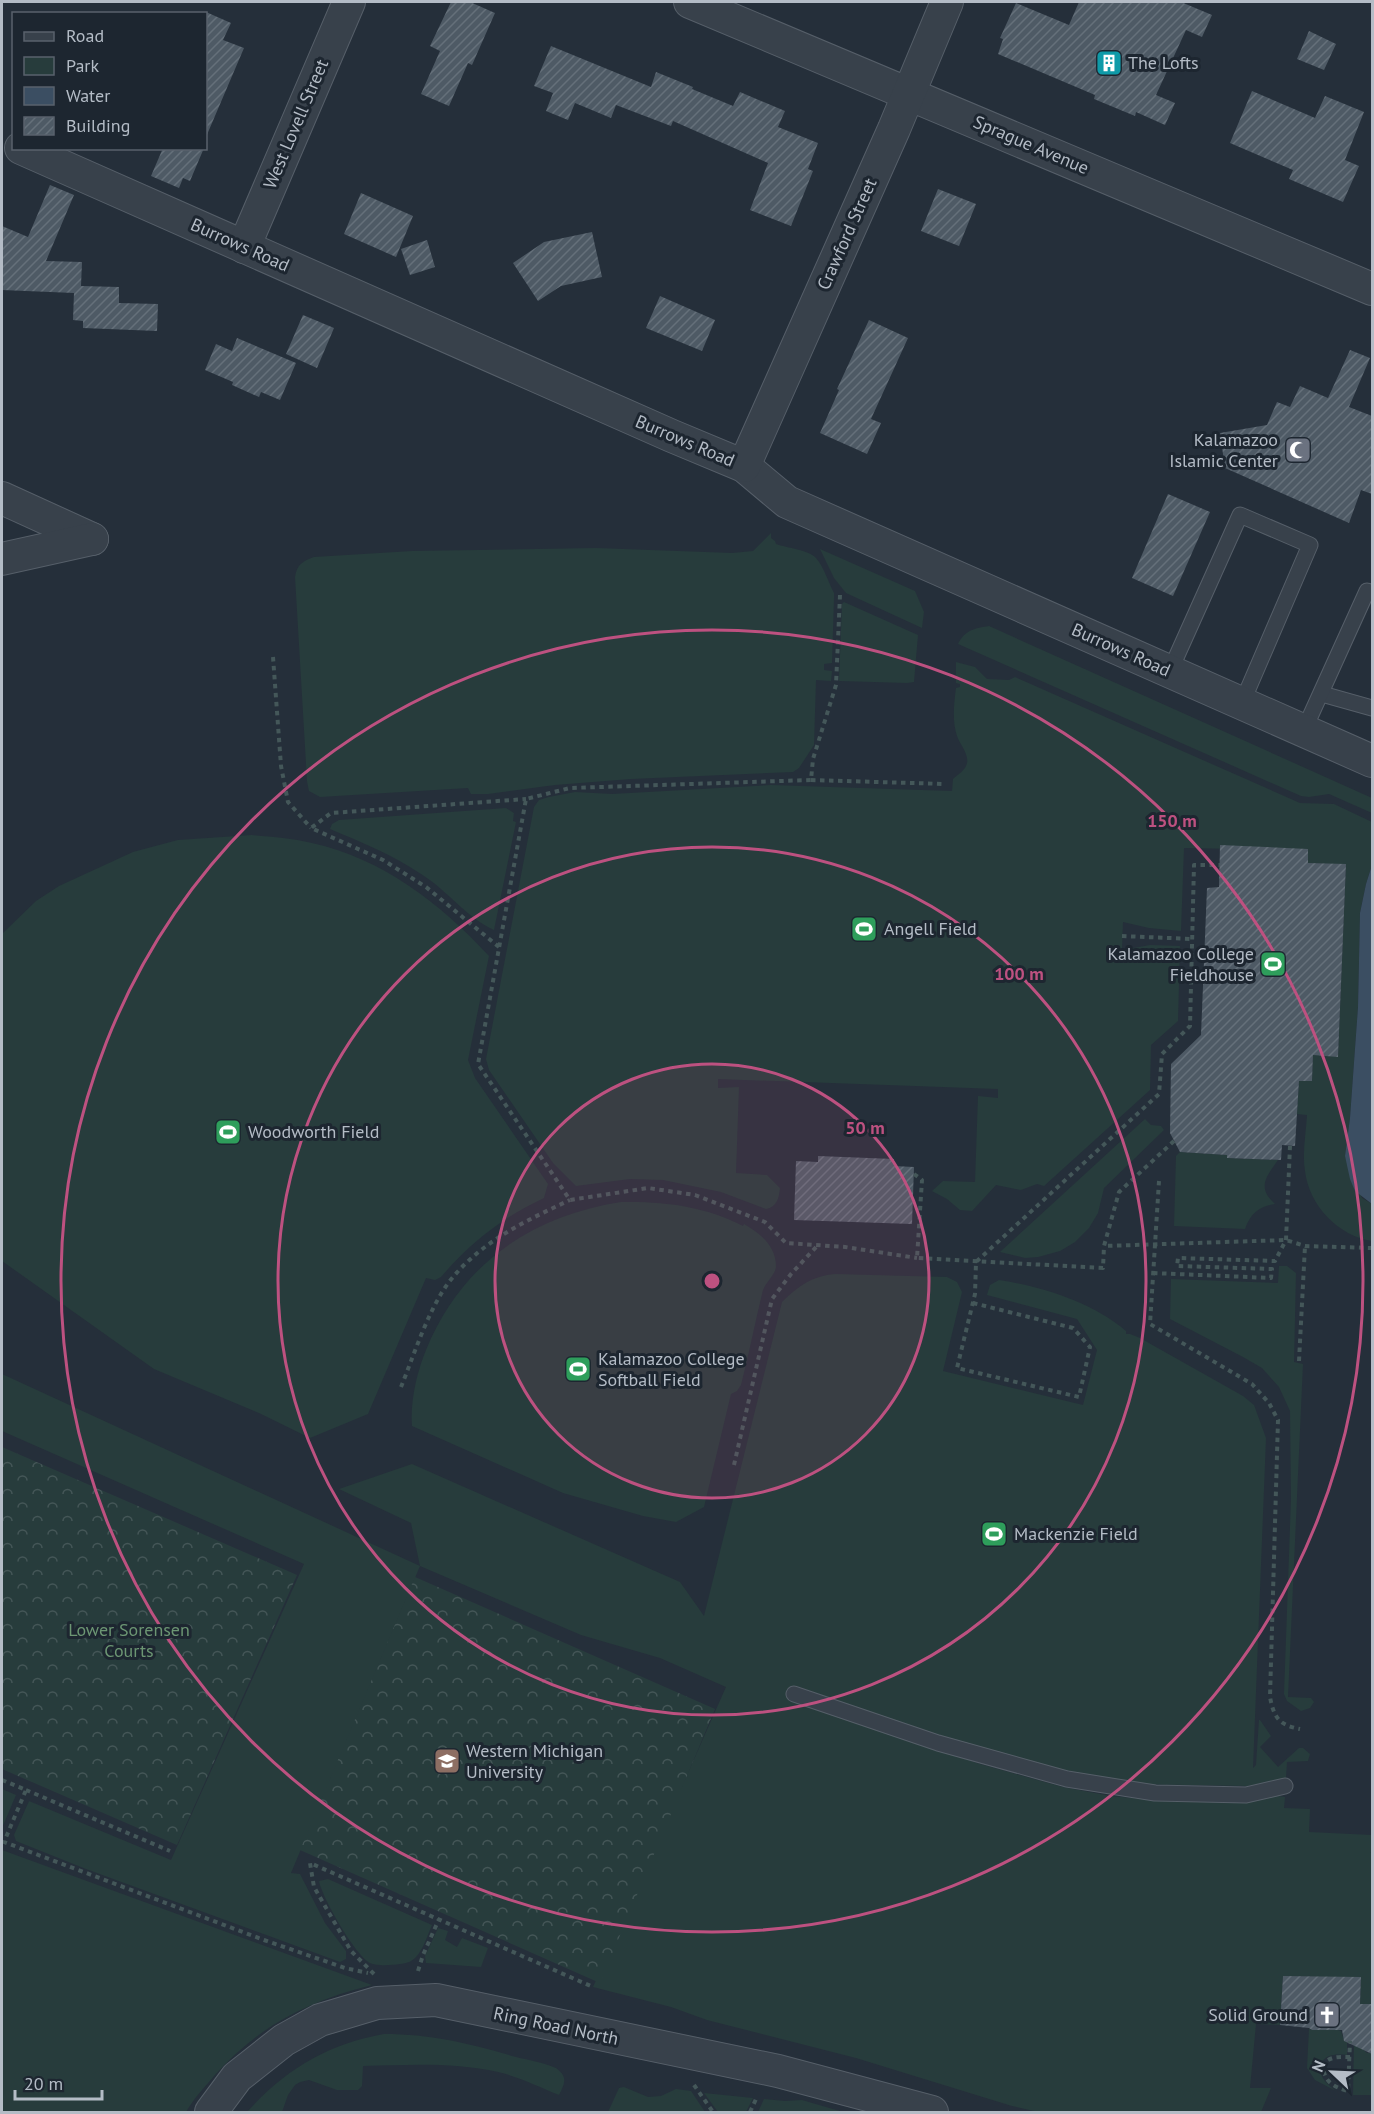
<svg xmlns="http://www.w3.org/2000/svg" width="1374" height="2114" font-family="'PT Sans',sans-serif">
	<defs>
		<pattern id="forest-crowns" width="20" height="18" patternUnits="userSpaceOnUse" patternTransform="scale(1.5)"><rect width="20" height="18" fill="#273c3c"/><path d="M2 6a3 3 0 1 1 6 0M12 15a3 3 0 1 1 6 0" fill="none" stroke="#445657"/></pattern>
		<pattern id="building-hatch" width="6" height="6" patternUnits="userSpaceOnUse" patternTransform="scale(1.5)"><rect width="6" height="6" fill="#4e5a65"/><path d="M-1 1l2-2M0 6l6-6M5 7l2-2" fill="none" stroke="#65707a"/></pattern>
	</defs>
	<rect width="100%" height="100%" fill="#252f3a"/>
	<g fill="#273c3c">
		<path d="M771,533V538L775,541L776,544C787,548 809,550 816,558C823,565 829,584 834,593V598L832,663L824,664V670L832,671L831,681L816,680L814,745L799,768L793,772L631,779L555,785L488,794H471L468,788L320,797L309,791L307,781L295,577C297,564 303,561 314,557L412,551L596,548L732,553L753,551Z"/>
		<path d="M820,549L915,591L924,612L922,628L846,593L834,578Z"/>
		<path d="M844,602L918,635L914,682L907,683L839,681L842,604Z"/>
		<path d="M989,626L1372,798V813L1329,794L1309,797L1301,796L958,644C965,630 975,628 989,626Z"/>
		<path d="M956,662L975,667L987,679L1009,680L1015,677L1300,803L1334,804L1372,822V865L1366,884L1360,913L1358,1007L1350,1118L1345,1156L1362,1198L1372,1204V1241C1339,1236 1309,1206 1305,1171C1302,1153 1306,1133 1307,1115L1297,1114L1299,1081H1312L1313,1055L1338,1056L1346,865L1308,863V850L1184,848L1181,931L1149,928L1123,922L1122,950L1150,945L1180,946L1178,1021L1151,1045L1150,1090L1044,1186L1037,1184L1021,1190L996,1185L972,1211L960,1210L947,1199L932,1191L943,1181L975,1182L978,1096L998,1098V1089L718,1079V1088L739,1087L736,1173L767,1175L780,1188C779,1198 777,1207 766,1209L721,1192L663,1180L630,1179L576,1186L553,1163L489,1070L486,1059L534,807L539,800L549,797L575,792L612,794L771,785L952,791L953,779C957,775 964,771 966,766C971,756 960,745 957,736C952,721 954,703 956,688L960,687V684L956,683Z"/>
		<path d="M506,808L514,813L513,821L516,822L494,930C467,918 447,890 421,874C393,855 361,842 330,829L332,824L339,820Z"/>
		<path d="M252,835C272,837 292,838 312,843C383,859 440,903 489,956L468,1060L475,1078L548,1184L544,1198C502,1218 471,1242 441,1277L435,1280L426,1278L368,1414L310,1438L259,1413L154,1369L2,1261V934L36,901L59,886L133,852L178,840Z"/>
		<path d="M1145,1119L1151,1125L1161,1126L1164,1130L1104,1188L1098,1213L1089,1228L1075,1242L1060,1251L1038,1257L1025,1258L1000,1252Z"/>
		<path d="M1180,1152L1227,1155V1158L1278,1160C1267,1176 1256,1187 1275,1204C1259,1206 1250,1214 1245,1229L1174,1226L1176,1156Z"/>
		<path d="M621,1202C663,1201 705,1206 743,1226L744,1224C760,1233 776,1246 776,1266C776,1274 766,1282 763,1290C755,1322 749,1354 741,1385L737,1391L731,1394L704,1507L676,1522L643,1516L563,1493L412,1426C410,1401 417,1372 426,1350C461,1264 531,1216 621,1202Z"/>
		<path d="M1279,1266H1287L1296,1273L1294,1362L1303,1364L1288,1697L1311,1698L1314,1702L1310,1708L1301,1711L1287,1701L1284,1694L1291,1499L1290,1411L1279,1387L1262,1368L1243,1357L1170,1319L1171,1279L1278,1283Z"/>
		<path d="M835,1274L947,1277L957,1282L962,1292L943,1371L1083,1405L1097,1350L1077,1319L987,1295L990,1285L999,1280C1043,1287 1092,1302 1126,1331V1334H1130L1140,1338L1243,1396L1254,1405L1266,1438L1253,1768L1256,1765L1259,1720H1260L1271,1736L1260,1747L1278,1767L1299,1748H1303L1310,1754L1308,1761L1287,1762L1286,1778L1248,1786L1120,1784L1038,1765L932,1734L796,1686L791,1699L980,1764L1063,1787L1111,1796L1154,1800L1279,1796L1285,1797L1284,1808L1310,1809L1309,1832L1372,1835V1852H1370L1372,1853V2004H1360L1361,1978L1283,1976L1280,2025L1256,2024L1250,2088H1271L1261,2112H1039L1012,2106L856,2058L707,2020L671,2007L593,1987L726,1687L660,1658L581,1635L420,1566L291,1873L300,1874L325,1923L346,1951V1959L340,1962L86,1869L16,1841L14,1835L29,1801L171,1860L304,1564L2,1431V1374L420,1566L411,1523L339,1489L412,1464L680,1582L704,1616L782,1302C798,1286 812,1276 835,1274Z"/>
		<path d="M2,1789L16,1795L2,1828Z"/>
		<path d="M2,1850L372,1985C308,2001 258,2026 214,2076C204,2088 194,2098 186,2112H2Z"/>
		<path d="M328,1879L432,1925C427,1936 422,1955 411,1961C404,1965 378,1967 370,1963C356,1956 322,1898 319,1881Z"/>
		<path d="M438,1928L448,1931L445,1940L457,1947L462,1938L488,1948L481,1967L426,1963L425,1956Z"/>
		<path d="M1309,2028L1312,2030H1338L1341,2031L1344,2040L1347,2041V2055C1335,2054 1327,2054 1320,2064C1319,2078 1326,2083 1336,2091L1315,2080L1307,2068Z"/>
		<path d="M384,2034C432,2034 471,2044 516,2057C529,2060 544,2063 556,2068C568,2077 565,2083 559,2095C539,2087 520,2077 498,2072C454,2062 408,2065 363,2066L362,2086L358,2090H337L309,2080L300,2082L295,2085L288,2095L282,2112H247C285,2070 327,2044 384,2034Z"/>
		<path d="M1354,2041L1367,2053H1372V2095H1353Z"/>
		<path d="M624,2087L648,2097L661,2096L676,2089L691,2091L705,2112H608L619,2088Z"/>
		<path d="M704,2093L753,2098L746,2112H718Z"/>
		<path d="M764,2099L785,2101L802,2100L843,2112H758Z"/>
	</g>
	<g fill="url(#forest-crowns)">
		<path d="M2,1447L297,1575L177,1845L2,1769Z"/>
		<path d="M415,1577L715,1709L600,1983L300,1850Z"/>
	</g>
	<path fill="#3b4e62" d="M1372,865V1204L1355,1191L1350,1179L1345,1156L1350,1118L1358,1007L1360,913L1366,884Z"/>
	<g fill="url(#building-hatch)">
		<path d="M451,2H470L495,13L472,65L468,63L449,106L421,94L440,51L430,46Z"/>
		<path d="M1079,2H1181L1212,15L1202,37L1186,30L1156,95L1175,103L1165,125L1136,112L1135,116L1094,99L1095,95L998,54L1003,39L1000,38L1016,3L1069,25Z"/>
		<path d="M206,12L231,23L223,40L244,48L206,137Z"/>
		<path d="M1309,31L1336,44L1324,70L1297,59Z"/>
		<path d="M551,46L651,87L656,72L693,87L692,89L733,106L740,92L785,111L778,127L818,143L808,169L813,171L791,226L750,210L768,163L673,121L671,126L616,105L611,118L575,103L568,120L546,111L553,93L534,86Z"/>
		<path d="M1252,91L1315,118L1325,96L1364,112L1345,160L1359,166L1343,202L1289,179L1293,170L1230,143Z"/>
		<path d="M163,148H204L190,181L183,178L179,188L151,176Z"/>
		<path d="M50,185L74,195L46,261L82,262L81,286L119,287V303L158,304L157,331L83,328V321L73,320L74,293L2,290V226L28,237Z"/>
		<path d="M938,189L976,204L959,246L921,231Z"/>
		<path d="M361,193L413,216L396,257L344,234Z"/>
		<path d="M592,232L602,277L561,286L538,301L513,263L544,242Z"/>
		<path d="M427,240L435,267L410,275L401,249Z"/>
		<path d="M660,296L715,320L702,351L646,328Z"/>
		<path d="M303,315L334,328L317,368L286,354Z"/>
		<path d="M869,320L908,338L871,419L881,423L867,454L820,433L839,390L837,389Z"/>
		<path d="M237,338L296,363L280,400L261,392L259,397L232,385L233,382L205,370L216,344L232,351Z"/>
		<path d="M1350,350L1370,358L1349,407L1372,416V494L1361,490L1349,523L1225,468L1220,433L1267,425L1277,402L1290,407L1300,386L1328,398Z"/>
		<path d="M1168,494L1210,512L1173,596L1132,578Z"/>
		<path d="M1220,845L1308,849V863L1346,864L1338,1057L1313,1055L1312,1081H1299L1295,1146L1282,1145L1281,1160L1227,1158V1155L1180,1152L1170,1133L1171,1064L1201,1035L1207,888L1219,887Z"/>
		<path d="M818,1156L894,1159V1166L914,1167L912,1224L794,1220L796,1161L818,1162Z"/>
		<path d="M1283,1976L1361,1977L1360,2004H1372V2054L1344,2041L1342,2030H1312L1309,2028L1280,2025Z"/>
	</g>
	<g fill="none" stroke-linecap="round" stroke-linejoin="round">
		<defs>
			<g id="lane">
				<path d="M1170,671L1240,515L1310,545L1242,703"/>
				<path d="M1322,694L1372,708"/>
				<path d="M1304,730L1367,591L1372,593"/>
				<path d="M794,1694L938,1743L1067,1779L1155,1793L1246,1795L1285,1786"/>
			</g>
			<g id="street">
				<path d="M690,2L1372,289"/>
				<path d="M21,148L672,436L744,466L787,502L1372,761"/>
				<path d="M244,247L349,2"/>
				<path d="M744,466L894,129L947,2"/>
				<path d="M2,498L92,539"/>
				<path d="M2,559L92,539"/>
				<path d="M211,2112L237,2077L284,2040L320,2020L377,2003L436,2000L778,2071L932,2112"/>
			</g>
		</defs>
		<use href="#lane" stroke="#565f69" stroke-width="17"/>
		<use href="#street" stroke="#565f69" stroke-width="34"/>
		<g stroke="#445759" stroke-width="4" stroke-dasharray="4.5 4.5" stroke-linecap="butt">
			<path d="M840,595L836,685L813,759L811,780L570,788L526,799L478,1064L570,1200L648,1188L695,1195L765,1222L786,1243L845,1247L917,1258"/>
			<path d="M273,657L281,766L288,802L311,828"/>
			<path d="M811,780L945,784"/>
			<path d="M1122,936L1192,939"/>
			<path d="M499,947L426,887L383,860L311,828L331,813L526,799"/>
			<path d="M1174,1141L1119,1192L1104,1246L1286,1240L1305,1246L1372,1248"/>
			<path d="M914,1174L922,1180L917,1258L1103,1268L1104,1246"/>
			<path d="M1159,1181L1150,1324L1252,1384L1269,1403L1278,1420L1270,1697C1274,1718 1279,1725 1300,1729"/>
			<path d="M1153,1273L1271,1278L1272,1269L1177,1266L1178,1258L1275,1261L1286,1240L1290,1146"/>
			<path d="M973,1303L1073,1328L1090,1347L1079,1397L957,1368L975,1294L976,1262L1159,1094L1162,1054L1190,1026L1194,865H1220"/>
			<path d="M1299,1361L1305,1246"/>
			<path d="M401,1387C414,1355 428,1310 449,1282C480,1242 525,1221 570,1200"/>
			<path d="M734,1465L772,1299L791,1274L817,1246"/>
			<path d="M2,1780L26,1790L4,1842L264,1940L345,1968L368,1973"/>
			<path d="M26,1790L170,1851"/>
			<path d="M418,1971L423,1955L439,1919"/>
			<path d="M374,1974L351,1951L314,1887L310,1863L593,1987"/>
			<path d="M1350,2057C1339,2057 1331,2056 1323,2064C1323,2081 1333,2087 1348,2091L1350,2041"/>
			<path d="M694,2085L713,2112"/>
			<path d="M750,2112L757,2097"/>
		</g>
		<use href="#lane" stroke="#38414b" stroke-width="15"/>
		<use href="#street" stroke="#38414b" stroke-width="32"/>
	</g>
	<circle cx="712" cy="1281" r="217" fill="#bd5180" fill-opacity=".12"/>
	<g fill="none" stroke="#bd5180" stroke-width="3">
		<circle cx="712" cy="1281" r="217"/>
		<circle cx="712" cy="1281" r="434"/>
		<circle cx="712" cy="1281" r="651"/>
	</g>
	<defs>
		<symbol id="building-square" viewBox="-11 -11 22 22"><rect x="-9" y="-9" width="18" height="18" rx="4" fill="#0f9aa8" stroke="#1d2630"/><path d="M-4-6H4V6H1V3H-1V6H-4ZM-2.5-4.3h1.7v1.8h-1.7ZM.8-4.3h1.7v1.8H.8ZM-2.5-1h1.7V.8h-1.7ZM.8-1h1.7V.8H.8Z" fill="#fff"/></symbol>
		<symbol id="mosque-square" viewBox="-11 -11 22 22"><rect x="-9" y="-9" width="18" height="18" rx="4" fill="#6b7280" stroke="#1d2630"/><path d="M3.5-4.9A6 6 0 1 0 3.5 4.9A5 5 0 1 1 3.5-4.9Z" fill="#fff"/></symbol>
		<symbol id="stadium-square" viewBox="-11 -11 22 22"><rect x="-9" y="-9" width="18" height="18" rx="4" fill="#2e9e5b" stroke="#1d2630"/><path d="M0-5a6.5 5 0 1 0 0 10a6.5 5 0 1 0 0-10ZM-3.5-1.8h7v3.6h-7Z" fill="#fff"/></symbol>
		<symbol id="university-square" viewBox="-11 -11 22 22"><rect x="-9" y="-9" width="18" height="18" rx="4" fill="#8d6e63" stroke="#1d2630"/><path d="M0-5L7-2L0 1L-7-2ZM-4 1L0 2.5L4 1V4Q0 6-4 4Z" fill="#fff"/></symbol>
		<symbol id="church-square" viewBox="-11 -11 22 22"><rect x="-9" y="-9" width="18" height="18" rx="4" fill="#6b7280" stroke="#1d2630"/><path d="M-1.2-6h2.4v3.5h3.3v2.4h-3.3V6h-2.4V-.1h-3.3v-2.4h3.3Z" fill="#fff"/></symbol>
	</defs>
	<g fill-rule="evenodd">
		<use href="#building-square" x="1094" y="48" width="30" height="30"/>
		<use href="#mosque-square" x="1283" y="435" width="30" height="30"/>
		<use href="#stadium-square" x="849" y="914" width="30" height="30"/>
		<use href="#stadium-square" x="1258" y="949" width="30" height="30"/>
		<use href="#stadium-square" x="213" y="1117" width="30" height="30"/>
		<use href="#stadium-square" x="563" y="1354" width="30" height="30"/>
		<use href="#stadium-square" x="979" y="1519" width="30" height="30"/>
		<use href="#university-square" x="432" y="1746" width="30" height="30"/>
		<use href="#church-square" x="1312" y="2000" width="30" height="30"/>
	</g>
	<g text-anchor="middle" stroke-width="6" stroke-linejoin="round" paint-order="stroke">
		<g font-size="18" fill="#b4bcc6" stroke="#1d2630" text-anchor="start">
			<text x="1128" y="69">The Lofts</text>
			<text x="1278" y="446" text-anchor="end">Kalamazoo<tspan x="1278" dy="21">Islamic Center</tspan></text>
			<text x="884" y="935">Angell Field</text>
			<text x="1254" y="960" text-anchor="end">Kalamazoo College<tspan x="1254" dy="21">Fieldhouse</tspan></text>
			<text x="248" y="1138">Woodworth Field</text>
			<text x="598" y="1365">Kalamazoo College<tspan x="598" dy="21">Softball Field</tspan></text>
			<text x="1014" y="1540">Mackenzie Field</text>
			<text x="466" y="1757">Western Michigan<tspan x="466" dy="21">University</tspan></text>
			<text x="1308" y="2021" text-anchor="end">Solid Ground</text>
		</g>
		<g font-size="18" fill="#b4bcc6" stroke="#1d2630">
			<text transform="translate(296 124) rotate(-67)" y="6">West Lovell Street</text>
			<text transform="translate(1031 145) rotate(23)" y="6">Sprague Avenue</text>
			<text transform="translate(847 234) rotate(-66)" y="6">Crawford Street</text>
			<text transform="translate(240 245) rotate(24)" y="6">Burrows Road</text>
			<text transform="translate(685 441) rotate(23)" y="6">Burrows Road</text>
			<text transform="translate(1121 650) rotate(24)" y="6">Burrows Road</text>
			<text transform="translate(556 2026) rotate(12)" y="6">Ring Road North</text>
		</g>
		<g font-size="18" fill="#6c9673" stroke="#1d2630">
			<text x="129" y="1636">Lower Sorensen<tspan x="129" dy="21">Courts</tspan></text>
		</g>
	</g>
	<circle cx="712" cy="1281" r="9" fill="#bd5180" stroke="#1d2630" stroke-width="3"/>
	<g font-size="18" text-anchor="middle" font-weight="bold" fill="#bd5180" stroke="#1d2630" stroke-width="6" stroke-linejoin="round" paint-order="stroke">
		<text x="1172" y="827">150 m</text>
		<text x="1019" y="980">100 m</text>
		<text x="865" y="1134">50 m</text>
	</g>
	<rect width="1374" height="2114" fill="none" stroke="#b4bcc6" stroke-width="6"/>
	<rect x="12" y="12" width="195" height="138" fill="#1d2630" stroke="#59626c" stroke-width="1.5"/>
	<rect x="24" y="32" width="30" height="9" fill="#38414b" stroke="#59626c" stroke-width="1.5"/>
	<text x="66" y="42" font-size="18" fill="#b4bcc6">Road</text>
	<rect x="24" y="57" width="30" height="18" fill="#273c3c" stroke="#59626c" stroke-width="1.5"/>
	<text x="66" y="72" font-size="18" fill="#b4bcc6">Park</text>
	<rect x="24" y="87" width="30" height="18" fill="#3b4e62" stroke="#59626c" stroke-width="1.5"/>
	<text x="66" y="102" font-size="18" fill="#b4bcc6">Water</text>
	<rect x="24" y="117" width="30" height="18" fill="url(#building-hatch)" stroke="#59626c" stroke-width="1.5"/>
	<text x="66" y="132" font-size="18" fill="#b4bcc6">Building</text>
	<g transform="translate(1332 2072) rotate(293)" stroke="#1d2630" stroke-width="4.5" paint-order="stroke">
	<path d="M0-4.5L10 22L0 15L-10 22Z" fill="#b4bcc6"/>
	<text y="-9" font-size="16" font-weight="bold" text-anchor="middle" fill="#b4bcc6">N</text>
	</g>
	<path d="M15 2090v9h87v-9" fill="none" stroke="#b4bcc6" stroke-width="3"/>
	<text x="24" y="2090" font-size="18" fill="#b4bcc6" stroke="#1d2630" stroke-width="4.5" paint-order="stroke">20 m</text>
</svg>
